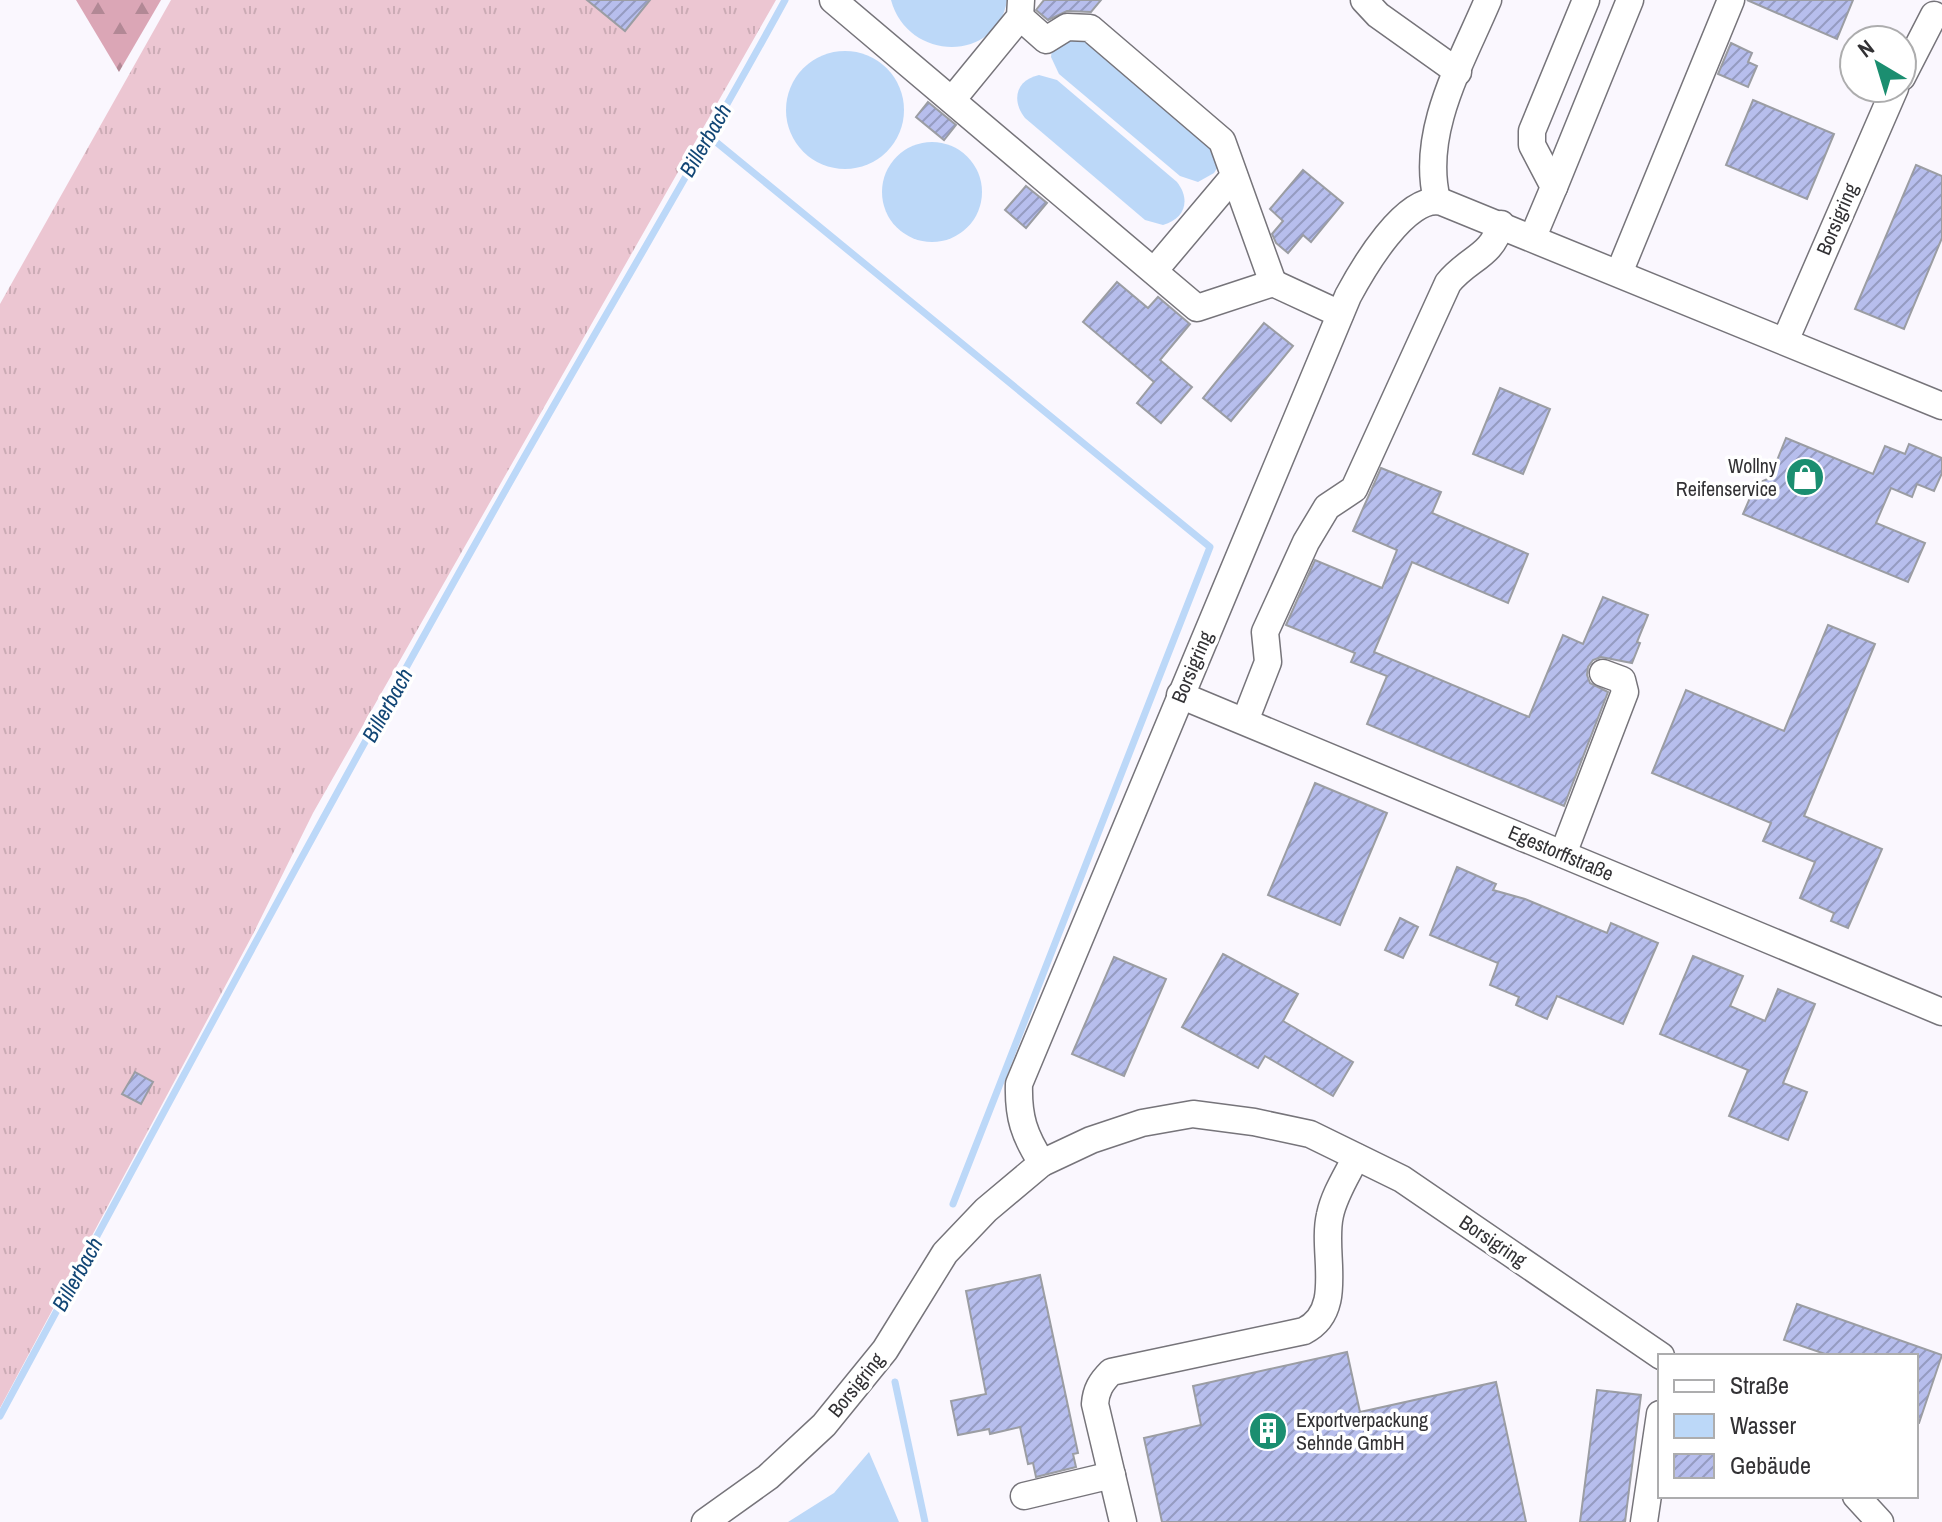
<svg xmlns="http://www.w3.org/2000/svg" width="1942" height="1522" font-family="'Archivo Narrow',sans-serif">
	<defs>
		<pattern id="grass-tufts" width="24" height="20" patternUnits="userSpaceOnUse" patternTransform="scale(2)"><rect width="24" height="20" fill="#ecc6d2"/><path d="M3 7l-1-3M5 7V3M7 7l1-3M15 17l-1-3M17 17v-4M19 17l1-3" fill="none" stroke="#cbabb5"/></pattern>
		<pattern id="forest-firs" width="22" height="20" patternUnits="userSpaceOnUse" patternTransform="scale(2)"><rect width="22" height="20" fill="#dba6b6"/><path d="M5 1l3.5 6h-7zM16 11l3.5 6h-7z" fill="#b28895"/></pattern>
		<pattern id="building-hatch" width="6" height="6" patternUnits="userSpaceOnUse" patternTransform="scale(2)"><rect width="6" height="6" fill="#b7beed"/><path d="M-1 1l2-2M0 6l6-6M5 7l2-2" fill="none" stroke="#959bc1"/></pattern>
	</defs>
	<rect width="100%" height="100%" fill="#faf7fe"/>
	<path fill="url(#grass-tufts)" d="M171,0H776L313,813L253,934L0,1408V304Z"/>
	<path fill="url(#forest-firs)" d="M76,0H161L119,72Z"/>
	<g fill="#bcd8f8">
		<path d="M891,0H1007C998,62 908,63 891,0Z"/>
		<path d="M1074,31L1212,139L1219,165L1214,173L1198,182L1180,176L1059,74L1051,57L1052,48Z"/>
		<circle cx="845" cy="110" r="59"/>
		<path d="M1039,75L1057,80L1177,182C1191,200 1185,219 1163,225L1145,220L1025,118C1011,100 1016,80 1039,75Z"/>
		<circle cx="932" cy="192" r="50"/>
		<path d="M869,1452L899,1522H788L834,1493Z"/>
	</g>
	<g fill="none" stroke-linecap="round" stroke-linejoin="round">
		<g stroke="#bcd8f8" stroke-width="7">
			<path d="M710,137L1210,547L953,1204"/>
			<path d="M895,1382L925,1522"/>
			<path d="M0,1416C161,1118 320,819 487,523C585,348 689,176 785,0"/>
		</g>
	</g>
	<g fill="url(#building-hatch)" stroke="#9b9da3" stroke-width="2">
		<path d="M587,0H650L625,31Z"/>
		<path d="M1044,0H1101L1091,12L1067,11L1048,20L1036,10Z"/>
		<path d="M1747,0H1853L1837,39Z"/>
		<path d="M1731,43L1752,53L1748,62L1757,66L1748,87L1718,74Z"/>
		<path d="M1753,100L1834,134L1807,199L1726,165Z"/>
		<path d="M928,102L956,125L944,140L916,117Z"/>
		<path d="M1916,165L1942,176V238L1904,329L1855,309Z"/>
		<path d="M1303,170L1343,203L1311,242L1303,235L1288,253L1276,243L1272,234L1283,221L1270,209Z"/>
		<path d="M1026,186L1047,203L1026,228L1005,210Z"/>
		<path d="M1117,282L1148,308L1158,297L1190,324L1160,360L1192,387L1161,423L1137,403L1154,382L1083,322Z"/>
		<path d="M1264,323L1293,346L1231,421L1203,398Z"/>
		<path d="M1500,388L1550,409L1523,474L1473,454Z"/>
		<path d="M1786,438L1873,474L1885,446L1905,454L1909,444L1942,458V473L1934,491L1917,484L1912,497L1891,488L1876,523L1925,543L1908,582L1743,514L1756,484L1770,478Z"/>
		<path d="M1381,468L1441,492L1432,513L1528,554L1508,603L1412,562L1374,652L1529,717L1563,635L1583,644L1603,597L1648,615L1637,642L1640,643L1632,663L1601,657L1593,660L1588,667L1587,675L1590,683L1608,692L1564,806L1367,724L1387,676L1351,662L1355,653L1286,625L1315,560L1382,588L1397,550L1353,531Z"/>
		<path d="M1828,625L1875,644L1804,816L1882,849L1848,928L1831,921L1834,913L1800,898L1815,862L1763,841L1771,823L1652,773L1686,690L1784,731Z"/>
		<path d="M1315,783L1387,813L1340,925L1268,895Z"/>
		<path d="M1457,867L1496,884L1493,890L1525,899L1607,933L1611,923L1658,943L1623,1024L1557,996L1547,1019L1516,1005L1519,997L1490,985L1498,963L1430,935Z"/>
		<path d="M1400,918L1418,927L1403,958L1385,950Z"/>
		<path d="M1223,954L1298,994L1283,1021L1353,1062L1333,1096L1265,1056L1258,1068L1182,1027Z"/>
		<path d="M1693,956L1743,976L1730,1006L1765,1021L1778,989L1815,1004L1783,1083L1807,1092L1788,1140L1729,1116L1748,1070L1660,1034Z"/>
		<path d="M1114,957L1166,979L1124,1076L1072,1054Z"/>
		<path d="M135,1072L153,1082L141,1104L122,1094Z"/>
		<path d="M1040,1275L1078,1453L1073,1454L1076,1467L1036,1477L1033,1463L1028,1464L1020,1427L990,1434L989,1429L958,1435L951,1401L986,1394L966,1291Z"/>
		<path d="M1797,1304L1942,1355L1919,1423H1916V1356H1831L1784,1340Z"/>
		<path d="M1347,1352L1360,1412L1496,1382L1526,1522H1162L1144,1438L1201,1425L1193,1386Z"/>
		<path d="M1597,1390L1641,1395L1625,1522H1580Z"/>
	</g>
	<g fill="none" stroke-linecap="round" stroke-linejoin="round">
		<defs>
			<g id="minor">
				<path d="M833,0L1197,308L1273,283L1340,314"/>
				<path d="M1364,0L1378,15L1458,72"/>
				<path d="M1020,17L1046,40L1067,27L1090,28L1222,141L1273,283"/>
				<path d="M1902,77L1934,15"/>
				<path d="M952,100L1020,17L1021,0"/>
				<path d="M1554,187L1630,0"/>
				<path d="M1437,200C1420,131 1462,62 1488,0"/>
				<path d="M1533,237L1554,187L1532,145V131L1586,0"/>
				<path d="M1154,271L1234,176"/>
				<path d="M1619,273L1731,0"/>
				<path d="M1785,341L1895,88"/>
				<path d="M1180,695L1942,1012"/>
				<path d="M1245,721L1268,662L1265,632L1306,542L1327,507L1354,489L1448,283C1469,257 1491,258 1501,224"/>
				<path d="M1563,854L1625,692L1622,680L1603,673"/>
				<path d="M1042,1163C1024,1135 1018,1117 1019,1084L1348,296C1362,270 1406,193 1442,202L1942,406"/>
				<path d="M1024,1496L1112,1475"/>
				<path d="M1856,1496L1880,1522"/>
				<path d="M705,1522L768,1477L824,1425L885,1350L945,1253L986,1210L1042,1163L1091,1140L1142,1123L1193,1114L1254,1122L1310,1134L1402,1179L1661,1356"/>
				<path d="M1123,1522L1095,1404C1096,1390 1101,1382 1111,1372L1304,1331C1346,1310 1321,1253 1330,1215C1334,1195 1347,1175 1356,1157"/>
				<path d="M1644,1522L1660,1414"/>
			</g>
		</defs>
		<use href="#minor" stroke="#76747a" stroke-width="29"/>
		<use href="#minor" stroke="#fff" stroke-width="26"/>
	</g>
	<defs>
		<symbol id="shop-disc" viewBox="-11 -11 22 22"><circle r="9.5" fill="#1b8e70" stroke="#fff"/><path d="M-5-2.5h2.3a2.7 3.5 0 0 1 5.4 0H5L5.5 6h-11ZM-1.5-2.5h3a1.5 2.3 0 0 0-3 0Z" fill="#fff"/></symbol>
		<symbol id="building-disc" viewBox="-11 -11 22 22"><circle r="9.5" fill="#1b8e70" stroke="#fff"/><path d="M-4-6H4V6H1V3H-1V6H-4ZM-2.5-4.3h1.7v1.8h-1.7ZM.8-4.3h1.7v1.8H.8ZM-2.5-1h1.7V.8h-1.7ZM.8-1h1.7V.8H.8Z" fill="#fff"/></symbol>
	</defs>
	<g fill-rule="evenodd">
		<use href="#shop-disc" x="1783" y="455" width="44" height="44"/>
		<use href="#building-disc" x="1246" y="1409" width="44" height="44"/>
	</g>
	<g text-anchor="middle" stroke-width="7" stroke-linejoin="round" paint-order="stroke">
		<g font-size="20" fill="#323134" stroke="#fff">
			<text transform="translate(1837 219) rotate(-67)" y="7">Borsigring</text>
			<text transform="translate(1192 667) rotate(-67)" y="7">Borsigring</text>
			<text transform="translate(1561 853) rotate(23)" y="7">Egestorffstraße</text>
			<text transform="translate(1493 1241) rotate(34)" y="7">Borsigring</text>
			<text transform="translate(856 1385) rotate(-51)" y="7">Borsigring</text>
		</g>
		<g font-size="20" fill="#323134" stroke="#fff" text-anchor="end">
			<text x="1777" y="473">Wollny<tspan x="1777" dy="23">Reifenservice</tspan></text>
			<text x="1296" y="1427" text-anchor="start">Exportverpackung<tspan x="1296" dy="23">Sehnde GmbH</tspan></text>
		</g>
		<g font-size="22" font-style="italic" fill="#124675" stroke="#fff">
			<text transform="translate(705 140) rotate(-60)" y="8">Billerbach</text>
			<text transform="translate(387 705) rotate(-61)" y="8">Billerbach</text>
			<text transform="translate(77 1274) rotate(-61)" y="8">Billerbach</text>
		</g>
	</g>
	<rect x="1658" y="1354" width="260" height="144" fill="#ffffff" stroke="#adadae" stroke-width="2"/>
	<rect x="1674" y="1380" width="40" height="12" fill="#ffffff" stroke="#adadae" stroke-width="2"/>
	<text x="1730" y="1394" font-size="24" fill="#323134">Straße</text>
	<rect x="1674" y="1414" width="40" height="24" fill="#bcd8f8" stroke="#adadae" stroke-width="2"/>
	<text x="1730" y="1434" font-size="24" fill="#323134">Wasser</text>
	<rect x="1674" y="1454" width="40" height="24" fill="url(#building-hatch)" stroke="#adadae" stroke-width="2"/>
	<text x="1730" y="1474" font-size="24" fill="#323134">Gebäude</text>
	<g transform="translate(1878 64) rotate(322)"><circle r="38" fill="#ffffff" stroke="#adadae" stroke-width="2"/>
	<path d="M0-6L14 30L0 20L-14 30Z" fill="#1b8e70"/>
	<text y="-12" font-size="22" font-weight="bold" text-anchor="middle" fill="#323134">N</text>
	</g>
</svg>
